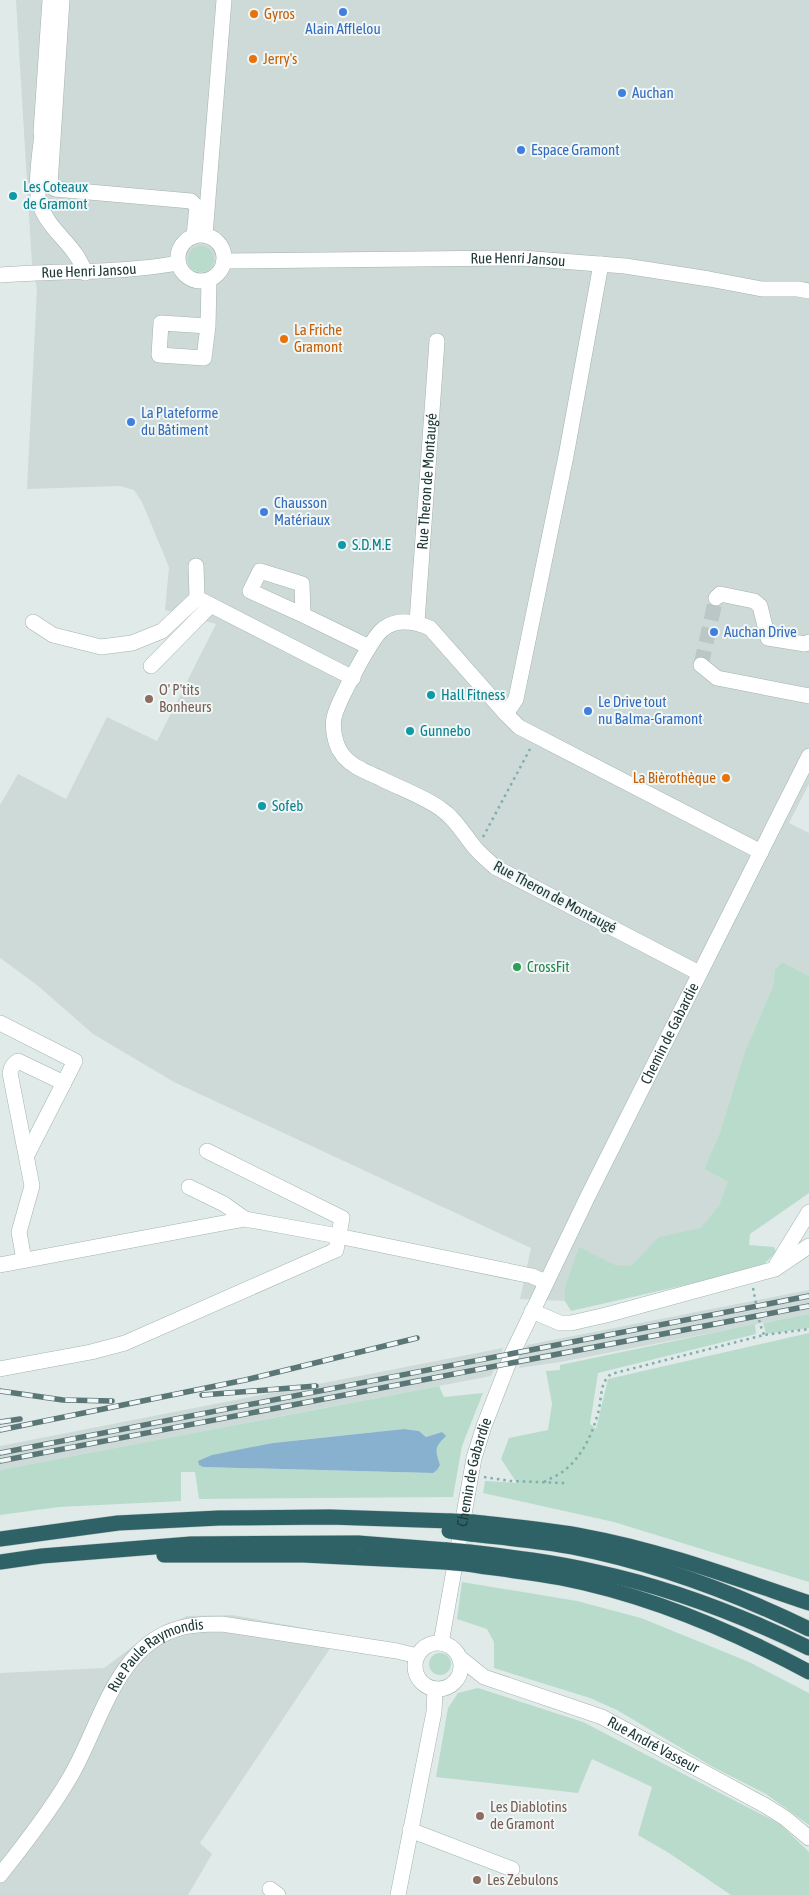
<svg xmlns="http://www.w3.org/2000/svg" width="809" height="1895" font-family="'Asap Condensed',sans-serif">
	<rect width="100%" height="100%" fill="#e0eae9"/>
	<g fill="#cedad8">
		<path d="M16,0H809V784L789,823L809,833V976L782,962L775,969L773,986L745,1051L720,1132L704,1169L760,1199L565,1301L520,1299L531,1248L174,1082L93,1034L37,985L0,958V805L18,774L66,799L107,717L157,741L216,624L165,610L169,567L142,502L134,490L120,486L27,489L37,289L32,264Z"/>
		<path d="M809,1290V1314L560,1362L519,1368L520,1365L494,1370L491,1376L0,1470V1446L503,1348L501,1353L525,1349L527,1345Z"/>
		<path d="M232,1615L332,1633L329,1650L200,1843L212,1854L188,1895H0V1673L104,1668L151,1633L187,1616Z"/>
	</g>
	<g fill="#b9dbcc" fill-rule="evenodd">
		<circle cx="201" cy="259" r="13"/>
		<path d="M782,962L809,976V1193L750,1234L749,1245L774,1247L776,1252L764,1264L720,1277L571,1311L565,1301V1287L579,1247L615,1265L631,1266L659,1237L701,1228L719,1206L728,1182L704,1169L720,1132L745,1051L773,986L775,969Z"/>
		<path d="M809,1314V1328L766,1334L763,1323Z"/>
		<path d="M755,1324L756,1334L598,1373L590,1424L596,1429L608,1379L809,1333V1582L614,1522L483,1493L485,1481L517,1483L501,1459L509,1438L548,1430L552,1404L546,1371L560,1370V1365Z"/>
		<path d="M439,1386L444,1397L483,1393L462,1446L453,1497L199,1499L195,1472H181V1501L59,1507L0,1515V1470ZM404,1429L419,1431L426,1437L442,1432L435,1451L440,1465L433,1473L203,1467L199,1465L273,1443Z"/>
		<path d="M462,1582L577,1601L641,1618L749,1662L809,1693V1825L766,1794L713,1767L617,1710L590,1698L494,1668V1642L487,1629L457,1619Z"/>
		<circle cx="440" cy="1664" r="11"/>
		<path d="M478,1688L583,1722L780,1824L809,1852V1895H731L669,1853L638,1835L652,1787L592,1759L578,1793L436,1777L448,1708L458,1693Z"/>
	</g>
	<path fill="#88b1cf" d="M404,1429L419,1431L426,1437L442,1432L446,1436C434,1448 435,1449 440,1465L437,1470L433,1473L203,1467L199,1465L198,1461L212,1455L273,1443Z"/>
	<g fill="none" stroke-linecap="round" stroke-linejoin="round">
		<path stroke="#bac7c6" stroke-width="15" stroke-dasharray="15 8" stroke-linecap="butt" d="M701,665L716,598"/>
		<defs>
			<g id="minor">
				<path d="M62,0L50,185L55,189L191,201L197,207L194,236"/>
				<path d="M41,132L50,0"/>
				<path d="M42,134C40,152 34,189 40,205C49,231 77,246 85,273"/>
				<circle cx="201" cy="258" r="23"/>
				<path d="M205,235L224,0"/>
				<path id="s1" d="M224,261L522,258L625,266L709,279L762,289H798L809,291"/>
				<path id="s2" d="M0,275C59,270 119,274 178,263"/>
				<path d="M208,326L161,323L159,355L204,358L208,326L209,280"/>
				<path d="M196,566L197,598L353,678"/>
				<path d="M716,598L720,594L754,601L760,606L768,638L805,644L809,642"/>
				<path d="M303,615L250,591L260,571L302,584L303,615L369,647"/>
				<path d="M33,622L53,635L101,647L132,643L162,631L197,598"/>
				<path id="s3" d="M417,622L437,341"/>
				<path d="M701,665L717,678L809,696"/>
				<path d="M151,666L211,605"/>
				<path d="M506,714L516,699L566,456L601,264"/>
				<path d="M699,973L495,867C489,861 481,855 476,849C464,835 456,819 441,809C423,796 399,788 380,778C367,772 350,766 342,754C335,745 332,728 334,718C337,703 372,637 383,629C397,618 416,622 430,628L506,714L519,727L761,852"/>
				<path d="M0,1023L75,1061L27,1155"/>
				<path d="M189,1187L224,1204L245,1219"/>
				<path d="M24,1260L19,1232L32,1186L10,1073C11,1067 13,1064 18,1061L64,1083"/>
				<path d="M777,1264L809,1212"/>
				<path d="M0,1265L245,1219L338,1236L532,1276L546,1282"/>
				<path d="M532,1311L560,1323H571L606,1315L775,1269L809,1246"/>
				<path d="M0,1369L91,1352L125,1343L336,1250L342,1218L207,1151"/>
				<path id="s4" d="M441,1643L474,1458L484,1426L512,1354L588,1196L809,756"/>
				<circle cx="438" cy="1666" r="23"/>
				<path id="s5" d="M459,1657L484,1677L602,1717L766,1806L785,1818L809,1838"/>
				<path d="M410,1830L512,1869"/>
				<path id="s6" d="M0,1875C24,1845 49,1813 69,1779C100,1728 115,1645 180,1628C194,1624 208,1624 222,1624L397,1651L417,1656"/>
				<path d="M270,1889L278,1895"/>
				<path d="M398,1895L434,1712L435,1689"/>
			</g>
			<g id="highway">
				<path d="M473,1522C509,1526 546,1529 583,1536C660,1550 735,1578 809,1603"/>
				<path d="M471,1534C505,1538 539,1541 573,1547C654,1563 735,1593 809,1629"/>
				<path d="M0,1539L118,1523L219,1518L330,1517L451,1521"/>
				<path d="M469,1552C512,1557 555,1562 597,1572C671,1588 741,1615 809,1648"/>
				<path d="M164,1555H304L444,1562"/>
				<path d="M0,1562L42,1556L191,1544L358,1543L447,1550"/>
				<path d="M467,1564C498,1569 530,1572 561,1578C648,1595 731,1630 809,1672"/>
			</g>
		</defs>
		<use href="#minor" stroke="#a3b2b1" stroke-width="16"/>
		<use href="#highway" stroke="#bcc4c4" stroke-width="16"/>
		<g stroke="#81adac" stroke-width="2.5" stroke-dasharray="2.5 4" stroke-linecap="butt">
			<path d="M483,837L530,749"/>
			<path d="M753,1288L760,1324L764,1335"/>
			<path d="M484,1477L510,1481L565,1483"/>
			<path d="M544,1482C551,1478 559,1475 565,1470C582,1456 592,1435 598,1413C602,1400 599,1383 611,1374L764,1335L809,1329"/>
		</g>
		<use href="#minor" stroke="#fff" stroke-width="15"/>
		<use href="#highway" stroke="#2e6266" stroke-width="15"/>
		<defs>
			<g id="rail">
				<path d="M0,1391L63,1400L112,1401"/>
				<path d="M202,1395L316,1386"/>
				<path d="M0,1422L20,1419"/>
				<path d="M0,1430L245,1380L417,1338"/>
				<path d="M0,1453L809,1296"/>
				<path d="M0,1461L809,1306"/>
			</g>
		</defs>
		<use href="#rail" stroke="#5b7676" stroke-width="5.5"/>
		<use href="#rail" stroke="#f0f7f6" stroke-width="4" stroke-dasharray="11" stroke-linecap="butt"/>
		<defs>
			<g id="highway-bridge">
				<path d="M451,1521L473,1522"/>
				<path d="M449,1531L471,1534"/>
				<path d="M447,1550L469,1552"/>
				<path d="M444,1562L467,1564"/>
			</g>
		</defs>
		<use href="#highway-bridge" stroke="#bcc4c4" stroke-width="16" stroke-linecap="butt"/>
		<use href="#highway-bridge" stroke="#2e6266" stroke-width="15"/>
	</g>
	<g fill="#3f7fe0" stroke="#f0f7f6" stroke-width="2">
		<circle cx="343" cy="12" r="5"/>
		<circle cx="622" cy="93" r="5"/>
		<circle cx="521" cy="150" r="5"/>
		<circle cx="131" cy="422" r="5"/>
		<circle cx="264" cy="512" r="5"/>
		<circle cx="714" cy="632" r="5"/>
		<circle cx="588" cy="711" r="5"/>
	</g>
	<g fill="#e8710a" stroke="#f0f7f6" stroke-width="2">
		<circle cx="254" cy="14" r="5"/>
		<circle cx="253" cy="59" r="5"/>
		<circle cx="284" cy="339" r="5"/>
		<circle cx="726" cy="778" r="5"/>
	</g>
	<g fill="#0f9aa8" stroke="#f0f7f6" stroke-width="2">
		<circle cx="13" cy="196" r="5"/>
		<circle cx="342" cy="545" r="5"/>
		<circle cx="431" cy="695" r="5"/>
		<circle cx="410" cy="731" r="5"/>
		<circle cx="262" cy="806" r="5"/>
	</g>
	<g fill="#8d6e63" stroke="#f0f7f6" stroke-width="2">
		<circle cx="149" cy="699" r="5"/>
		<circle cx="480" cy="1816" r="5"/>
		<circle cx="477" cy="1880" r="5"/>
	</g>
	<circle fill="#2e9e5b" stroke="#f0f7f6" stroke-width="2" cx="517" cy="967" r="5"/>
	<g text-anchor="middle" stroke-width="4" stroke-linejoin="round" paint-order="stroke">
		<g font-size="15" fill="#c56008" stroke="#f0f7f6" text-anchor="start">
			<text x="264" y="19">Gyros</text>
			<text x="263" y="64">Jerry's</text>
			<text x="294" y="335">La Friche<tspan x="294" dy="17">Gramont</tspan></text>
			<text x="716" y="783" text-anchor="end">La Bièrothèque</text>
		</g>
		<g font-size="15" fill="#366cbe" stroke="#f0f7f6" text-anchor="start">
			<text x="343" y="34" text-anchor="middle">Alain Afflelou</text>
			<text x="632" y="98">Auchan</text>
			<text x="531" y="155">Espace Gramont</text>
			<text x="141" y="418">La Plateforme<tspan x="141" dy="17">du Bâtiment</tspan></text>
			<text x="274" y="508">Chausson<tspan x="274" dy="17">Matériaux</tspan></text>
			<text x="724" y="637">Auchan Drive</text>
			<text x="598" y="707">Le Drive tout<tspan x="598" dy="17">nu Balma-Gramont</tspan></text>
		</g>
		<g font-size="15" fill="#0d838f" stroke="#f0f7f6" text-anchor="start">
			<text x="23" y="192">Les Coteaux<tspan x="23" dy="17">de Gramont</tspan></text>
			<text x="352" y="550">S.D.M.E</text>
			<text x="441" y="700">Hall Fitness</text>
			<text x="420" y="736">Gunnebo</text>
			<text x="272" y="811">Sofeb</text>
		</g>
		<g font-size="15" fill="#213a3a" stroke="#f0f7f6">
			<text dy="5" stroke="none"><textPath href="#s1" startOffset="294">Rue Henri Jansou</textPath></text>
			<text dy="5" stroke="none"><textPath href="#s2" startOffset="89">Rue Henri Jansou</textPath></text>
			<text dy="5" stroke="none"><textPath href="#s3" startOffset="141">Rue Theron de Montaugé</textPath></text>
			<text transform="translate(555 897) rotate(28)" y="5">Rue Theron de Montaugé</text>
			<text dy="5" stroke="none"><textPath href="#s4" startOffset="656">Chemin de Gabardie</textPath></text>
			<text dy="5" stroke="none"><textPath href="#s4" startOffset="174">Chemin de Gabardie</textPath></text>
			<text dy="5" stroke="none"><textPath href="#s6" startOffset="276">Rue Paule Raymondis</textPath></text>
			<text dy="5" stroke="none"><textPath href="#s5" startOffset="215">Rue André Vasseur</textPath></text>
		</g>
		<g font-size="15" fill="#785e54" stroke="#f0f7f6" text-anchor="start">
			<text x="159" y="695">O' P'tits<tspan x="159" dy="17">Bonheurs</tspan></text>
			<text x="490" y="1812">Les Diablotins<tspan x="490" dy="17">de Gramont</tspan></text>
			<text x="487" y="1885">Les Zebulons</text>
		</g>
		<g font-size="15" fill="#27864d" stroke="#f0f7f6" text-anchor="start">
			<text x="527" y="972">CrossFit</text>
		</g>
	</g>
</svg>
